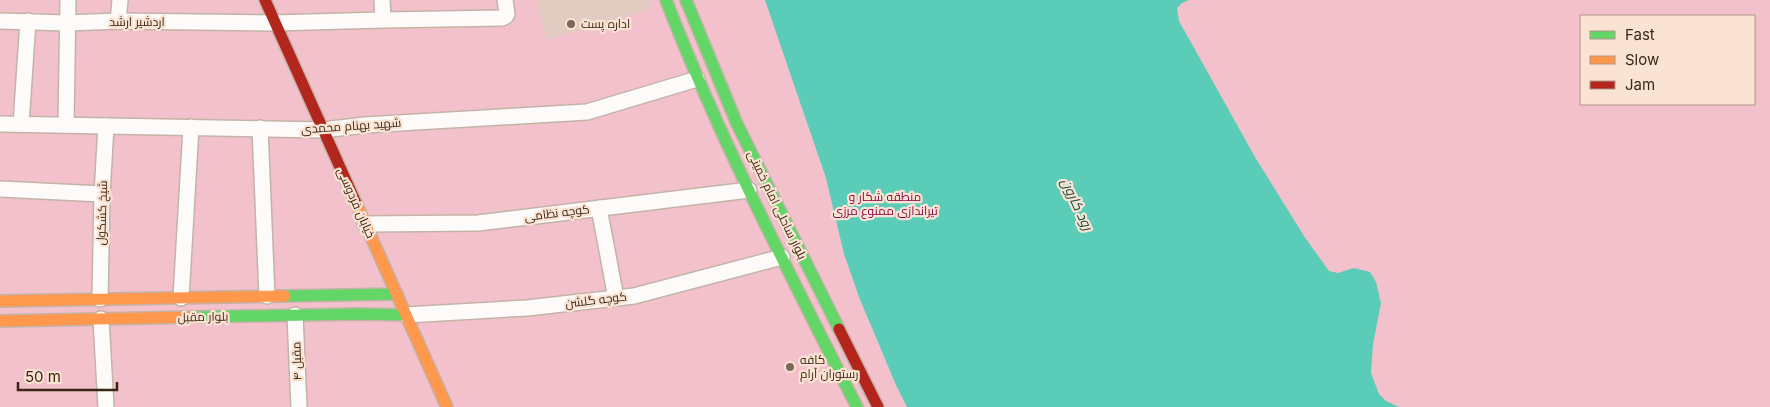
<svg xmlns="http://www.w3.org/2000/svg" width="1770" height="407" font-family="Inter,Cairo,sans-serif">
	<rect width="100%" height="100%" fill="#f1e4db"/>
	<path fill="#f3c1cc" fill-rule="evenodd" d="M0,0H1770V407H0ZM1581,16H1754V104H1581Z"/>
	<path fill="#5accb8" d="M765,0H1189L1182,3L1177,8L1179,21L1255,157L1304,236L1329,271L1338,273L1354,268L1370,272L1376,282L1381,303L1373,344L1371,373L1379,394L1386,401L1399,407H907L896,385L859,297L844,254L826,178Z"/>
	<path fill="#e2ccc2" d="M536,0H648L651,9L547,40Z"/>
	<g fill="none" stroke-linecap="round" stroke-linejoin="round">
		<defs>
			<g id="street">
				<path d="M383,20L502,18L506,16L507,14L505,0"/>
				<path d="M0,21L67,23L118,21L274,23L383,20L382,0"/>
				<path d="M118,21L120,0"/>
				<path d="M0,124L323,130L365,125L587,112L697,79"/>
				<path d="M21,124L28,21"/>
				<path d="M66,125L68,0"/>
				<path d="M260,128L267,296"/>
				<path d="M0,189L102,194"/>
				<path d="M599,208L616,298"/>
				<path d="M365,224L478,223L749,190"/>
				<path d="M181,298L191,127"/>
				<path d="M100,299L102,194L106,126"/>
				<path d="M295,315L299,407"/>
				<path d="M406,315L527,308L634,296L782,257"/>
				<path d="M101,319L106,407"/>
			</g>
			<g id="fast">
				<path d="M666,0C720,140 789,273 857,407"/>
				<path d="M686,0L737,124L839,329"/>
				<path d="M285,296L397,294"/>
				<path d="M193,317L358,314L406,315"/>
			</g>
			<g id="slow">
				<path d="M356,203L447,407"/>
				<path d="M0,301L285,296"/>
				<path d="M0,321L193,317"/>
			</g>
			<g id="jam">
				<path d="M265,0L356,203"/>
				<path d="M839,329L878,407"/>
			</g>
		</defs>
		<use href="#street" stroke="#c3b3a7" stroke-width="18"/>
		<use href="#fast" stroke="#c3b3a7" stroke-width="14"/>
		<use href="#slow" stroke="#c3b3a7" stroke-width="14"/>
		<use href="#jam" stroke="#c3b3a7" stroke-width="14"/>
		<use href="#street" stroke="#fdfbfa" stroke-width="15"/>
		<use href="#fast" stroke="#63d668" stroke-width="11"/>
		<use href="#slow" stroke="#ff974d" stroke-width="11"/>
		<use href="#jam" stroke="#b3261e" stroke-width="11"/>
	</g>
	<g fill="#7b685a" stroke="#fae3d2" stroke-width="2">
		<circle cx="571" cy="24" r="5"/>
		<circle cx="790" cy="367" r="5"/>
	</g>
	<g text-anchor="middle" stroke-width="4.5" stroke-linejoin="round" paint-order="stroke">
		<g font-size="12" fill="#3b2615" stroke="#fae3d2">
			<text x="137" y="26">اردشیر ارشد</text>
			<text transform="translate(351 126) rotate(-4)" y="4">شهید بهنام محمدی</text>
			<text transform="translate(356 203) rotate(66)" y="4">خیابان فردوسی</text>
			<text transform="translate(777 205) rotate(64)" y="4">بلوار ساحلی امام خمینی</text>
			<text transform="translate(102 213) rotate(-88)" y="4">شیخ کشکول</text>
			<text transform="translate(557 213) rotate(-7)" y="4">کوچه نظامی</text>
			<text transform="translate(596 300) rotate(-7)" y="4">کوچه گلشن</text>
			<text transform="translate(203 317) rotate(-1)" y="4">بلوار مقبل</text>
			<text transform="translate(297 361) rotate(-92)" y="4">مقبل ۴</text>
		</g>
		<g font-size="12" fill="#3b2615" stroke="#fae3d2" text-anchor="start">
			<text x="581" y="28">اداره پست</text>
			<text x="800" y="364">کافه<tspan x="800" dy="14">رستوران آرام</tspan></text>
		</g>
		<g font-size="12" fill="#860747" stroke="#fae3d2">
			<text x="885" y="201">منطقه شکار و<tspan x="885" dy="14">تیراندازی ممنوع مرزی</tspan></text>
		</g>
		<g font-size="14" font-style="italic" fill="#125046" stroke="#fae3d2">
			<text transform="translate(1077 204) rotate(65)" y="5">رود کارون</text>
		</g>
	</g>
	<rect x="1580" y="15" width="175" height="90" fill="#fae3d2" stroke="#ae9786"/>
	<rect x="1590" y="31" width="25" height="8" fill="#63d668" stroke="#ae9786"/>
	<text x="1625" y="40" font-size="15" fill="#3b2615">Fast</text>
	<rect x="1590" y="56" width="25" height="8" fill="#ff974d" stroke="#ae9786"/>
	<text x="1625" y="65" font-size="15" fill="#3b2615">Slow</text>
	<rect x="1590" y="81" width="25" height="8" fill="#b3261e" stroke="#ae9786"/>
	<text x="1625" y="90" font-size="15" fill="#3b2615">Jam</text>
	<path d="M18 382v8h99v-8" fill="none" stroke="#3b2615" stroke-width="2.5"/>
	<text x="25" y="382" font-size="15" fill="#3b2615" stroke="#fae3d2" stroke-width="4" paint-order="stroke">50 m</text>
</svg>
